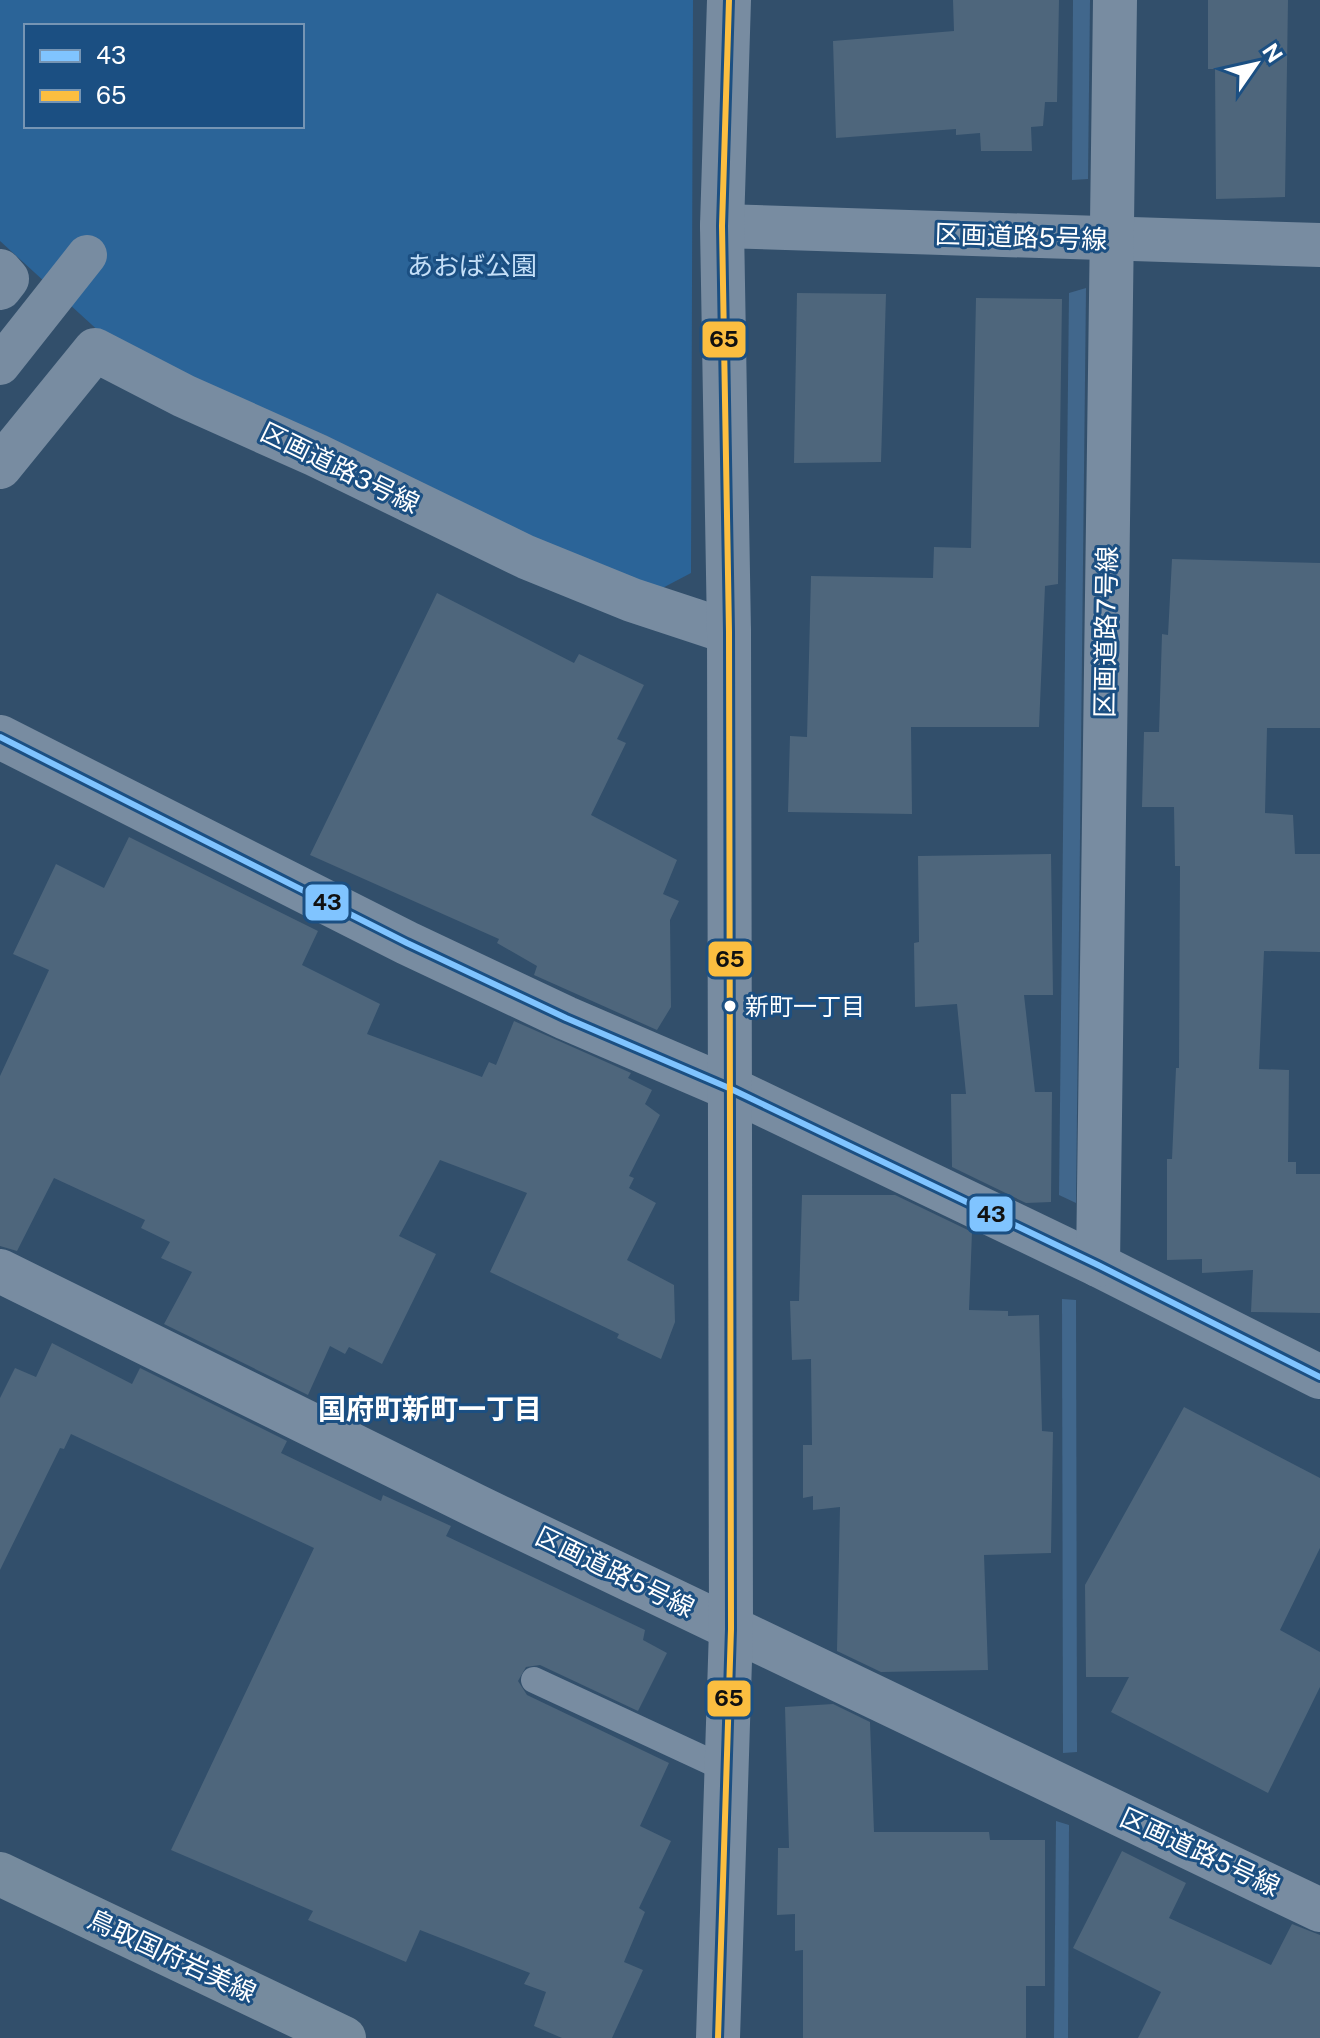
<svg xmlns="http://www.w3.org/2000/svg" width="1320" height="2038" font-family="'Public Sans','Noto Sans JP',sans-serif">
	<rect width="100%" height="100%" fill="#324f6b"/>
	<path fill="#2b6498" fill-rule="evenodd" d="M0,0H693L691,573L653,593L114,345L0,241ZM26,26H302V126H26Z"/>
	<g fill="#41678c">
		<path d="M1073,0H1090L1088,179L1072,180Z"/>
		<path d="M1086,288L1076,1203L1059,1195L1069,293Z"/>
		<path d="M1062,1299L1076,1300L1077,1752L1063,1753Z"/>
		<path d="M1056,1821L1069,1825L1068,2038H1054Z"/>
	</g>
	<g fill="#4e667c">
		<path d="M953,0H1059L1057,102H1045L1043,126L1031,127L1032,151H981L980,133L956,135V129L836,138L833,41L954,31Z"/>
		<path d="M1208,0H1288L1285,197L1216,199L1215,69H1208Z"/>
		<path d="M797,293L886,294L881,462L794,463Z"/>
		<path d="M976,298L1062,299L1058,584L1045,586L1039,727H911L912,814L788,812L790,736L807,737L811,576L933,578L934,547L971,548Z"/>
		<path d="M1172,559L1320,563V728H1267L1265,813L1293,815L1295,854H1320V952L1264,951L1259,1069L1289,1070L1288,1162H1296V1174H1320V1313L1251,1312L1253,1270L1202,1273V1259L1167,1260V1159H1172L1176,1068H1179L1180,866H1175L1174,807H1142L1144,732H1159L1162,634L1168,635Z"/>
		<path d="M437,593L574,663L579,654L644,685L617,739L626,743L591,815L677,860L663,894L679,901L670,920L671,1007L657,1030L534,975L537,966L497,943L499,939L310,855Z"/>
		<path d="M129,837L318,931L302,965L380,1004L367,1034L482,1077L489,1062L496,1065L514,1021L631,1073L628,1078L652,1090L645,1104L660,1115L629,1176L634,1178L629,1188L656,1203L627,1260L674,1285L675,1322L661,1359L617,1338L619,1334L490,1272L527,1193L440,1160L399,1236L436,1254L382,1364L349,1347L345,1354L330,1346L308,1395L164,1324L192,1272L161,1258L170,1242L141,1228L145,1220L54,1178L17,1251L0,1246V1076L49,970L13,954L56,864L104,888Z"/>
		<path d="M1051,854L1053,995H1024L1035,1092H1052L1051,1202L1026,1203L952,1167L951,1094H966L957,1004L915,1007L914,943L919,942L918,856Z"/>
		<path d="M802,1195H895L972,1232L969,1310L1008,1311V1316L1039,1315L1042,1431L1053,1432L1051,1553L984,1555L988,1670L881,1672L837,1651L840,1507L813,1510V1496L803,1498V1445H812L811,1359L792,1360L790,1301H799Z"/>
		<path d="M52,1343L132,1384L140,1368L287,1441L281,1453L381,1501L383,1495L451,1526L446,1536L645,1630L643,1640L667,1653L638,1711L540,1665L526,1667L518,1681L527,1695L669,1763L640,1826L671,1841L639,1908L645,1912L624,1962L643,1970L612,2038H562L534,2026L546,1992L524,1984L530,1973L420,1930L406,1962L308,1920L313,1911L171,1850L314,1548L71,1434L64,1449L60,1448L0,1570V1398L15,1368L36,1377Z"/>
		<path d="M1184,1407L1320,1478V1548L1280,1630L1320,1652V1687L1268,1793L1111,1712L1129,1677H1086L1085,1585Z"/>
		<path d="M833,1704L870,1722L874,1832H989L990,1840H1045V1986H1026V2038H803V1950L795,1951V1914L777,1915L778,1848H789L785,1707Z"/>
		<path d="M1122,1851L1186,1883L1169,1918L1271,1965L1292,1924L1320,1935V2038H1138L1161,1992L1073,1948Z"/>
	</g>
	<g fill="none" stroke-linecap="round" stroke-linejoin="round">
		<path stroke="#788ca1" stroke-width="26" d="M534,1680L728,1770"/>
		<path stroke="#788ca1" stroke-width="40" d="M0,365L87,255"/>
		<g stroke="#788ca1" stroke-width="44">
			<path d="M722,226L1320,245"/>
			<path d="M0,271L7,279L0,288"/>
			<path d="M0,467L95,350L184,396L316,455L526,557L632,600L729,632"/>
			<path d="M0,737L407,943L566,1018L729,1088L1098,1265L1320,1377"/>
			<path d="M1098,1265L1115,0"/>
			<path d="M0,1271L476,1506L1320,1910"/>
		</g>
		<path stroke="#788ca1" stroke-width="44" d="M718,2038L731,1629L729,632L722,226L729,0"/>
		<path stroke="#768b9e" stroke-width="44" d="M0,1874L344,2038"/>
		<defs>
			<path id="bus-1" d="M0,737L407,943L566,1018L729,1088L1098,1265L1320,1377"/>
			<path id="bus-2" d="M718,2038L731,1629L729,632L722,226L729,0"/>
		</defs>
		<use href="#bus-1" stroke="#1b4f82" stroke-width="12"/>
		<use href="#bus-2" stroke="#1b4f82" stroke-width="12"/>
		<use href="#bus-1" stroke="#80c4ff" stroke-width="6"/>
		<use href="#bus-2" stroke="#fbbe40" stroke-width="6"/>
	</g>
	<circle fill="#fff" stroke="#1b4f82" stroke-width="3" cx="730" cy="1006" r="7"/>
	<g text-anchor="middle" stroke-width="6" stroke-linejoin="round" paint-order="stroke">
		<g font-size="24" fill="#fff" stroke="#1b4f82" text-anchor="start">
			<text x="745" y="1015">新町一丁目</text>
		</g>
		<g font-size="26" fill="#fff" stroke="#1b4f82">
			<text transform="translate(1021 237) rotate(2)" y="9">区画道路5号線</text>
			<text transform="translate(340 468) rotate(26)" y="9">区画道路3号線</text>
			<text transform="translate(1106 632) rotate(-89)" y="9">区画道路7号線</text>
			<text transform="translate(615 1572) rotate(26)" y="9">区画道路5号線</text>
			<text transform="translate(1200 1852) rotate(25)" y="9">区画道路5号線</text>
			<text transform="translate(172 1956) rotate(25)" y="9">鳥取国府岩美線</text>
		</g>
		<g font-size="26" fill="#c4dff8" stroke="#1b4f82">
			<text x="472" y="275">あおば公園</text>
		</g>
		<g font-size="28" font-weight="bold" fill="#fff" stroke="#1b4f82">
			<text x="430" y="1419">国府町新町一丁目</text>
		</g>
	</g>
	<g stroke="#1b4f82" stroke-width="3">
		<rect x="701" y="320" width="46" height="39" rx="8" fill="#fbbe40"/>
		<rect x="304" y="883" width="46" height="39" rx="8" fill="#80c4ff"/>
		<rect x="707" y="940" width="46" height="38" rx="8" fill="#fbbe40"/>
		<rect x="968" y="1195" width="46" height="38" rx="8" fill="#80c4ff"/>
		<rect x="706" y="1679" width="46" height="39" rx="8" fill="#fbbe40"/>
	</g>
	<g font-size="22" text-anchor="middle" font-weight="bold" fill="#111">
		<text x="724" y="347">65</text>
		<text x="327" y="910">43</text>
		<text x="730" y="967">65</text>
		<text x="991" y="1222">43</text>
		<text x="729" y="1706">65</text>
	</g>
	<rect x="24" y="24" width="280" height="104" fill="#1b4f82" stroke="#7695b4" stroke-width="2"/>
	<rect x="40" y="50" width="40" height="12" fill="#80c4ff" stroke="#7695b4" stroke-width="2"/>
	<text x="96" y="64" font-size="24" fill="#ffffff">43</text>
	<rect x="40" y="90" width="40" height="12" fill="#fbbe40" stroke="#7695b4" stroke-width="2"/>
	<text x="96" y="104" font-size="24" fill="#ffffff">65</text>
	<g transform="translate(1256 64) rotate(56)" stroke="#1b4f82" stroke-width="6" paint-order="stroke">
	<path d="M0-6L14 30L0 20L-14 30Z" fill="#ffffff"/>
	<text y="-12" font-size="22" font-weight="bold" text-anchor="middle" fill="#ffffff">N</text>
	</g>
</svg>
